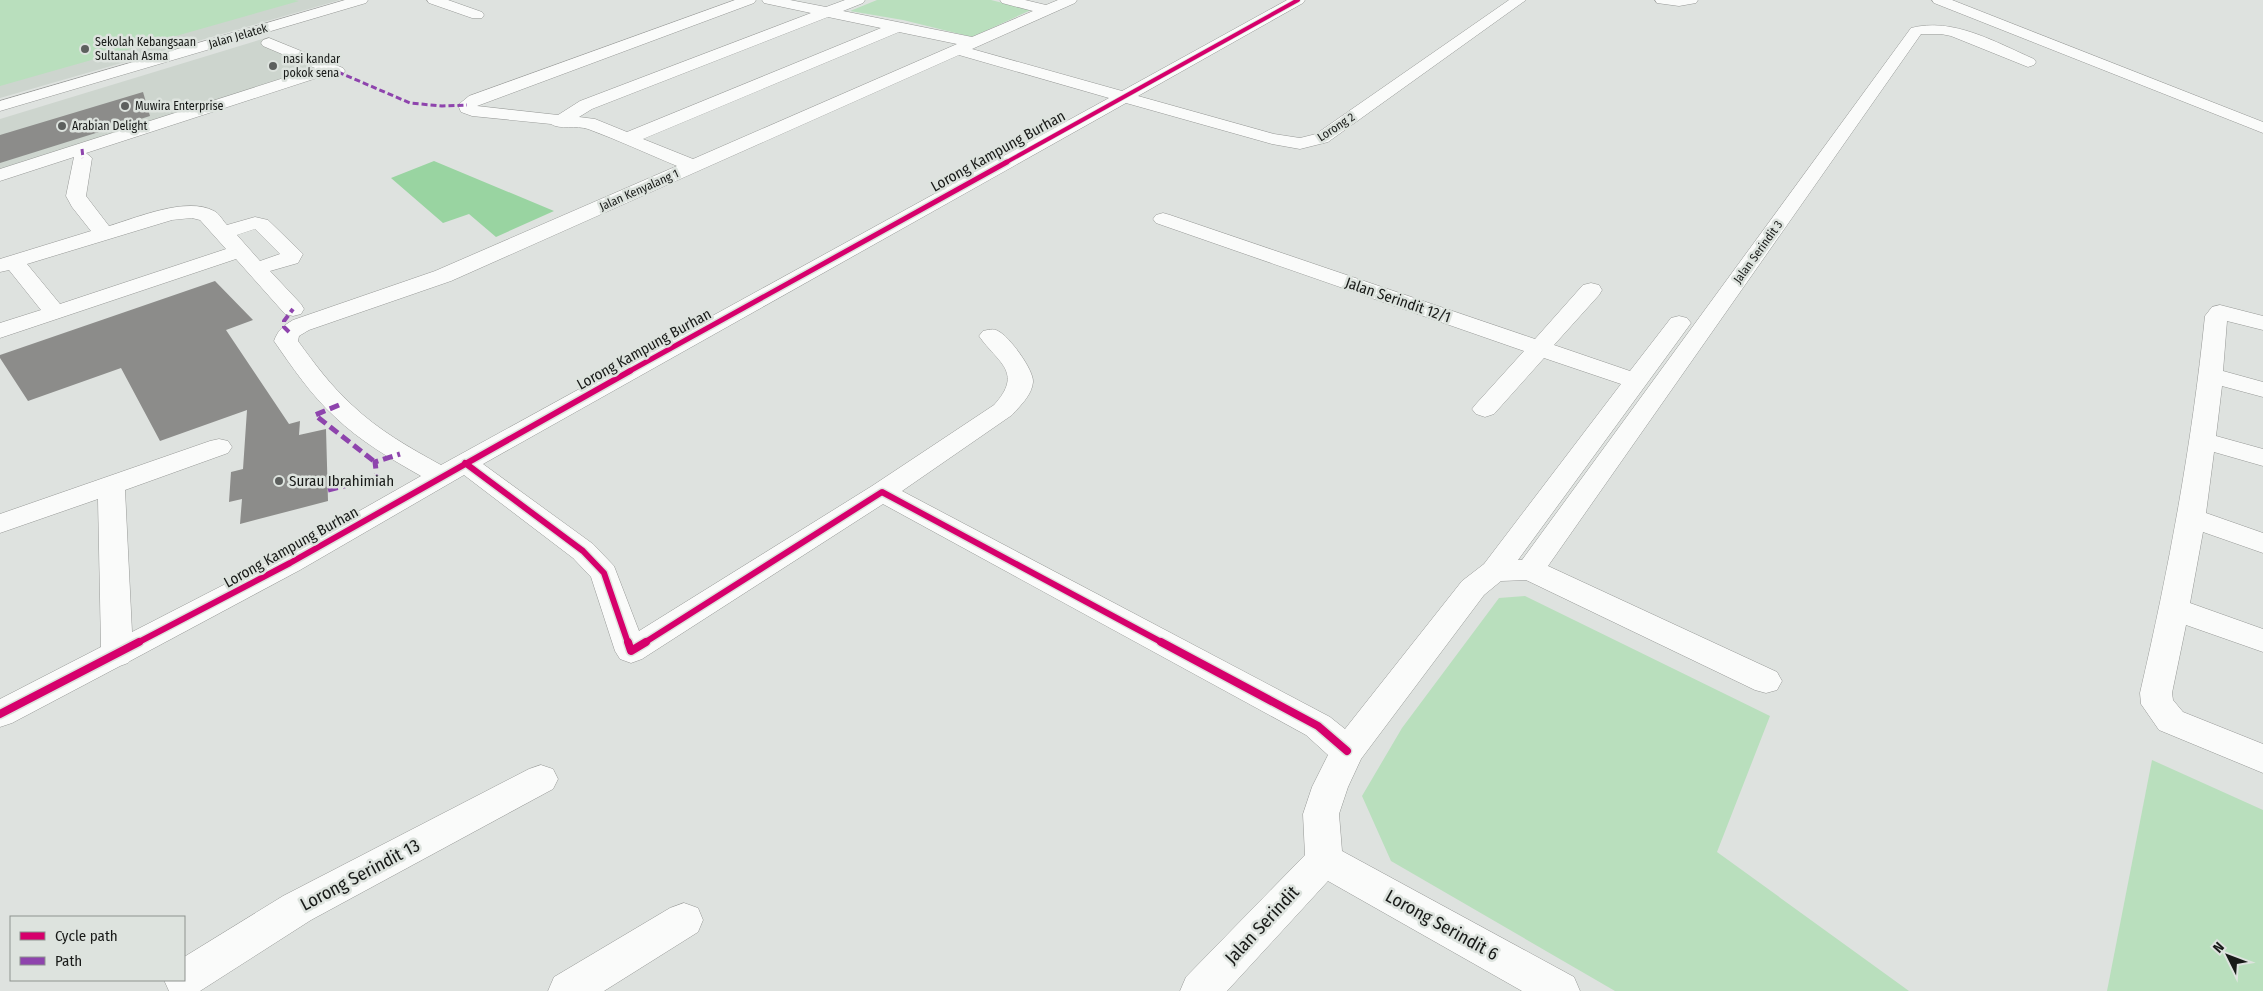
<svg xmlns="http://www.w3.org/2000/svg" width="2263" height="991" font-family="'Fira Sans Condensed',sans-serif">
	<rect width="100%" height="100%" fill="#dee2df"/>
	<g fill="#cdd5ce">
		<path d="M0,0H340L0,98Z"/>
		<path d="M269,37L339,68L0,178V119Z"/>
	</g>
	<g fill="#b9dfbd">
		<path d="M0,0H294L299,1L0,86Z"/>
		<path d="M877,0H991L1031,10L972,37L903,20L850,11Z"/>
		<path d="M1525,596L1770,716L1717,852L1909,991H1615L1391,861L1362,796L1402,728L1499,598Z"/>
		<path d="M2152,760L2263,810V991H2107Z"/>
	</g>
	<path fill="#99d4a1" d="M434,161L554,211L496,237L469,214L443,223L391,178Z"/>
	<g fill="#8c8c8a">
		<path d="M143,92L150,116L0,163V135Z"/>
		<path d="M215,281L253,320L226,330L289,424L300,421L299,435L326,429L328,501L240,524L242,499L229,502L231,472L243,469L247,410L160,441L121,368L28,401L0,358V355Z"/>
	</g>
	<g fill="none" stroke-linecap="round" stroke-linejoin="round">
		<defs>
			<g id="minor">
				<path d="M345,0H368L366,3L0,111V101Z"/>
				<path d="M427,0H448L482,12L484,15L482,18H472L429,3Z"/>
				<path d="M735,0H756L754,3L477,106L558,115L580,101L811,13L764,3L762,0H790L826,7L845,0H865L863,3L843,11L972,37L1033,11L1002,3L1000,0H1025L1046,5L1058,0H1077L1075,3L972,49L1122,91L1287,0H1305L1303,3L1138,96L1274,134L1300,138L1316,134L1509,0H1526L1328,142L1300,149L1272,144L1126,103L483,464L593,544L614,566L639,631L872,486L994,405C1024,372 998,363 979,336L983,331C988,330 993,328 998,331C1009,336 1034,370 1033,382C1032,395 1020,406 1012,415L902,491L1330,717L1345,729L1462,581L1484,564L1621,384L1544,358L1494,414L1485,417L1476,414L1472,409L1476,404L1524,351L1156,223L1153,219L1156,215L1163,213L1170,215L1535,339L1583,285L1591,283L1599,285L1602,290L1599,295L1554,345L1630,371L1671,318L1679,316L1687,318L1691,323L1518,560H1522L1911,28C1953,17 1995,42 2034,59L2036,62L2034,65L2028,67L1951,36L1941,34H1921L1548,566L1777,672L1782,681L1777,690L1766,693L1755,690L1526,580L1501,581L1484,595L1361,759L1348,787L1339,814L1342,851L1574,977L1580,991H1522L1328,881L1227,991H1180L1186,977L1305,855L1303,814L1312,787L1328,755L1306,735L883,504L642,659L631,663L620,659L615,651L591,577L573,558L464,475L300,570L130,661L128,663L120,666L12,723L0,727V699L101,647L98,499L0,533V514L210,441L219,439L228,441L232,447L228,453L125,490L132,632L280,556L421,476C391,459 360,441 335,417C311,395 292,367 274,341C278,330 283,326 293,320L435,271L677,166C648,154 618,140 588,129C576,125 560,130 551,124L472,116L461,112L458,105L469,96ZM828,17L881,28L627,132L595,119L579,117L592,109ZM899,32L957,44L693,159L643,139ZM959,55L1109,98L441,465C410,448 378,430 352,405C331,386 314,363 298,341L299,336L309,330L451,281Z"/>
				<path d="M1655,0H1698L1696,3L1679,6L1657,3Z"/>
				<path d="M269,38L343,68L345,71L343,74L337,76L329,74L86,153L92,158L86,196L109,226C136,218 187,196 214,211C219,213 223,221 227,225L255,217L268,220L303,254L298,263L270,271L301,304L304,309L301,314L293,316L285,314L236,259L0,338V323L41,310L9,270L0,272V259L91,231L72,207L66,196L74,157L0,181V169L315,68L263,46L261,43L263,40ZM192,218L200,220L226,249L60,304L27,264L172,220ZM255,229L280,254L260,261L237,235Z"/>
				<path d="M2220,305L2263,316V330L2227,321L2223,371L2263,382V397L2222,386L2216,436L2263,449V466L2214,452L2206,513L2263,533V553L2203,532L2190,603L2263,629V652L2186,625L2172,693L2173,700L2183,712L2263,744V773L2159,730L2141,704L2140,693C2169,568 2192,444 2205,316L2212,307Z"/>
				<path d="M541,765L553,769L558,779L553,789L311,920L200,991H169L164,980H184V957L283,896L529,769Z"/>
				<path d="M684,903L698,908L703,920L698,932L604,991H548L554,977L670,908Z"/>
			</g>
			<path id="major" d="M1932,0H1952L2263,122V133L1934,3Z"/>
		</defs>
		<use href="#minor" stroke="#969896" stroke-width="1"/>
		<use href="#major" stroke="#969896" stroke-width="1"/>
		<use href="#minor" fill="#fafbfa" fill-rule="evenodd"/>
		<use href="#major" fill="#fafbfa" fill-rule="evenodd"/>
		<g stroke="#8e44ad" stroke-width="3" stroke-dasharray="6 3" stroke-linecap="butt">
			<path d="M338,72L410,103L442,106L467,105"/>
			<path d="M82,149L83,158"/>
		</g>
		<path stroke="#8e44ad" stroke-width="4" stroke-dasharray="8 4" stroke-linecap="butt" d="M289,332L284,327V321L293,309"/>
		<g stroke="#8e44ad" stroke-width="5" stroke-dasharray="10 5" stroke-linecap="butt">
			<path d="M339,405L315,415L375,462"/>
			<path d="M328,490L377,478L375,462L400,454"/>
		</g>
		<defs>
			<path id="cycleway-far3" d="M1005,163L1298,0"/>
			<path id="cycleway-far2" d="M628,372L1007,162"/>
			<g id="cycleway-far1">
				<path d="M465,463L583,551L604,573L628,643"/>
				<path d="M137,643L290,563L630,371"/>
				<path d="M644,643L882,492L1163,643"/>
			</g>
			<g id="cycleway">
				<path d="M628,642L631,651L646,642"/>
				<path d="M1161,642L1318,726L1347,751"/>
				<path d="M0,714L139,642"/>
			</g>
		</defs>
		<use href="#cycleway-far3" stroke="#dde3de" stroke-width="5.5"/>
		<use href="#cycleway-far2" stroke="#dde3de" stroke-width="8"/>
		<use href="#cycleway-far1" stroke="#dde3de" stroke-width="9"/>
		<use href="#cycleway" stroke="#dde3de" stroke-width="11"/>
		<use href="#cycleway-far3" stroke="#d6006c" stroke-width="4"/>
		<use href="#cycleway-far2" stroke="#d6006c" stroke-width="5"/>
		<use href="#cycleway-far1" stroke="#d6006c" stroke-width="6"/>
		<use href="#cycleway" stroke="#d6006c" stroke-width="8"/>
	</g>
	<g fill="#5d605e" stroke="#dde3de" stroke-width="2">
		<circle cx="85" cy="49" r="5"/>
		<circle cx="273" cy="66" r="5"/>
		<circle cx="125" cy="106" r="5"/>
		<circle cx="62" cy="126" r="5"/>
		<circle cx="279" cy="481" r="5"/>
	</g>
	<g text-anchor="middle" stroke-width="5" stroke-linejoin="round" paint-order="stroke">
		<g font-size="12" fill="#181a18" stroke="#dde3de">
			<text transform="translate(238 36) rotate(-16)" y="4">Jalan Jelatek</text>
			<text transform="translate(1336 127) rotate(-33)" y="4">Lorong 2</text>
			<text transform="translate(639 190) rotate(-24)" y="4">Jalan Kenyalang 1</text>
			<text transform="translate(1758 252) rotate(-54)" y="4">Jalan Serindit 3</text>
		</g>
		<g font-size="12" fill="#181a18" stroke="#dde3de" text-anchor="start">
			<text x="95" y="46">Sekolah Kebangsaan<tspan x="95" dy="14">Sultanah Asma</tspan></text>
			<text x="283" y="63">nasi kandar<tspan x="283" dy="14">pokok sena</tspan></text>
			<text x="135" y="110">Muwira Enterprise</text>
			<text x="72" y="130">Arabian Delight</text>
		</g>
		<g font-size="15" fill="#181a18" stroke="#dde3de">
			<text transform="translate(998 151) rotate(-29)" y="5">Lorong Kampung Burhan</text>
			<text transform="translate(1398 300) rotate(19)" y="5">Jalan Serindit 12/1</text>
			<text transform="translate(644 349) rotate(-29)" y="5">Lorong Kampung Burhan</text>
			<text transform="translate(291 547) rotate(-29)" y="5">Lorong Kampung Burhan</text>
		</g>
		<g font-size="15" fill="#181a18" stroke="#dde3de" text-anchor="start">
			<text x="289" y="486">Surau Ibrahimiah</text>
		</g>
		<g font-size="18" fill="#181a18" stroke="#dde3de">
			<text transform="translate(360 875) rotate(-28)" y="6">Lorong Serindit 13</text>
			<text transform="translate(1262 925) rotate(-47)" y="6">Jalan Serindit</text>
			<text transform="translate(1442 925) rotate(29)" y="6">Lorong Serindit 6</text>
		</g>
	</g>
	<rect x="10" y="916" width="175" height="65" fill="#dde3de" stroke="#8e938f"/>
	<rect x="20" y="932" width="25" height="8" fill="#d6006c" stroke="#8e938f"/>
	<text x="55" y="941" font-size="15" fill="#181a18">Cycle path</text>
	<rect x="20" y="957" width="25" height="8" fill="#8e44ad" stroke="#8e938f"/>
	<text x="55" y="966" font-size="15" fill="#181a18">Path</text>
	<g transform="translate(2228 956) rotate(312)" stroke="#dde3de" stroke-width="4" paint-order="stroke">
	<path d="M0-4L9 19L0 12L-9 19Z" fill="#181a18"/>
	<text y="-8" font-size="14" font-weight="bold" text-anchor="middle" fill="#181a18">N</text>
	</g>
</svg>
